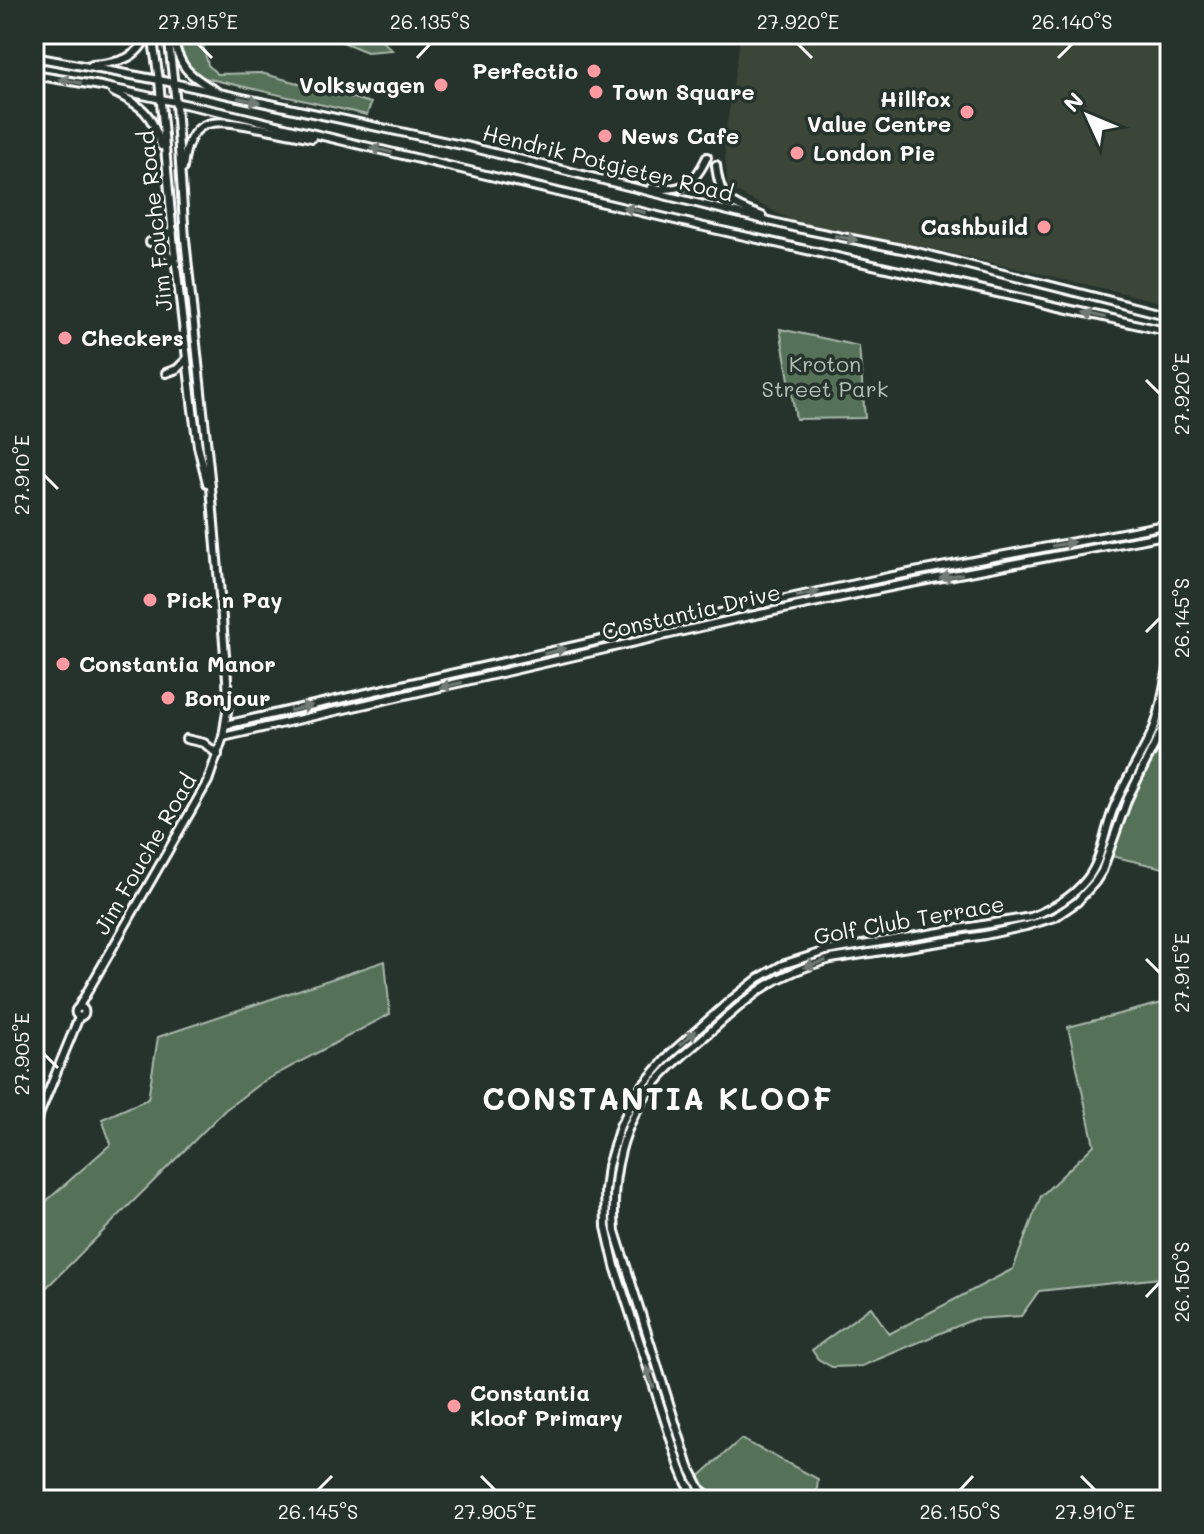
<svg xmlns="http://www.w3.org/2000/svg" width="1204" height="1534" font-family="Mali,sans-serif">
	<rect width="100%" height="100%" fill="#26332d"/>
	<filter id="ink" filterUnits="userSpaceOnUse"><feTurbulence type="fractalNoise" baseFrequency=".0125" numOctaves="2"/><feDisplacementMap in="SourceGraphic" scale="16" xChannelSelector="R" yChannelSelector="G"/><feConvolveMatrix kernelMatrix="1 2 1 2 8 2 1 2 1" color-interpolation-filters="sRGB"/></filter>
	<g filter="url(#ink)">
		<path fill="#3b4439" d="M741,34H1170V304L925,247L797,223L728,188L724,143Z"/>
		<g fill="#557158" stroke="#aab8ac" stroke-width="2">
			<path d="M175,34H221L202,41L208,65L217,74L261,73L371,103L367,115L201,77C187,65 179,53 175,34Z"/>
			<path d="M323,34H375L392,50L367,52Z"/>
			<path d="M780,329L859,346L865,418L796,419Z"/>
			<path d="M1162,749L1170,752V880L1168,869L1111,856C1121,826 1138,768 1162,749Z"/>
			<path d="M385,961L390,1014L262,1082L225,1110L34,1300V1212L111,1144L102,1119L148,1099L158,1037Z"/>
			<path d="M1170,992V1277L1039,1291L1021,1316L974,1319L862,1366L832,1367L818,1359L812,1350L871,1307L889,1334L1013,1269L1041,1196L1094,1145L1068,1027L1162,1003Z"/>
			<path d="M741,1439L818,1479L816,1500H714L695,1480Z"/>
		</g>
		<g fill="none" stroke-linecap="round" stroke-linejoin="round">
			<defs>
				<g id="secondary">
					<path d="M152,34L159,80L174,248L193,410L198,446L207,483"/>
					<path d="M172,34C179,67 187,74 216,91"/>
					<path d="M34,57L159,80L466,146L797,228L917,252L1170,316"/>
					<path d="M92,65C116,63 139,60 147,34"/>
					<path d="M34,75L101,86L235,115L700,226L1170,332"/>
					<path d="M113,92C143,106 152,113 161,146"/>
					<path d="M716,165C720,202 730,204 762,216"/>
					<path d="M183,168C188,117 212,118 255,127C274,130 293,134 312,138"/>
					<path d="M651,188C682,192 694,185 707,157"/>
					<path d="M150,242L161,239L173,230"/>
					<path d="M154,243L166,252L176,264"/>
					<path d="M166,373L177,369L187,359"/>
					<path d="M225,725L729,611L888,577L1170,524"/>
					<path d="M223,737L731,620L895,586L1170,534"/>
					<path d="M186,739L204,743L218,755"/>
					<circle cx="80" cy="1012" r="4.5"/>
					<path d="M78,1008L208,781L223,737L228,705L227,679L211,487L185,239L176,104L168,34"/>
					<path d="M34,1127L79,1017"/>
					<path d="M700,1500L687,1484L680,1467L615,1266L606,1227L605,1190L608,1166L620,1126L639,1090L670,1054L731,1000L759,978L782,965L826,951L1031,917C1053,908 1072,898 1087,879C1102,860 1104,833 1113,810C1124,781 1142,756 1154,728C1163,707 1163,684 1170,662"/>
					<path d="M714,1500L701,1490L689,1467L615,1231C610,1178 621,1123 657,1081C673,1062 693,1047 711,1031C753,993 775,974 831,959L985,935L1026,926L1055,917L1077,902L1095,882L1102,871L1128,798L1161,732L1170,698"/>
				</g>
			</defs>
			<use href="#secondary" stroke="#fff" stroke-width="12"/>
			<use href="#secondary" stroke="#26332d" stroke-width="6"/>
		</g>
		<defs><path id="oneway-solid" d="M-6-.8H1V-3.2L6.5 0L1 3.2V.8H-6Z" transform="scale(2)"/></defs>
		<g fill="#727a76">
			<use href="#oneway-solid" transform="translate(70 81) rotate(-170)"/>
			<use href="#oneway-solid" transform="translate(249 100) rotate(12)"/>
			<use href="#oneway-solid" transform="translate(381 150) rotate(-167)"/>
			<use href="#oneway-solid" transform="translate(634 210) rotate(-167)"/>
			<use href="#oneway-solid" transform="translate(846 238) rotate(11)"/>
			<use href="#oneway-solid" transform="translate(1094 315) rotate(-167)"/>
			<use href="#oneway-solid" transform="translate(1063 544) rotate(-11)"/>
			<use href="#oneway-solid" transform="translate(951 576) rotate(169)"/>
			<use href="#oneway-solid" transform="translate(808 594) rotate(-12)"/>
			<use href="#oneway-solid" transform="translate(555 651) rotate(-13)"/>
			<use href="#oneway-solid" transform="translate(451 685) rotate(167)"/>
			<use href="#oneway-solid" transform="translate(301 708) rotate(-14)"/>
			<use href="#oneway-solid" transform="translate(815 964) rotate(163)"/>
			<use href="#oneway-solid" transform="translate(688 1038) rotate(-42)"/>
			<use href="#oneway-solid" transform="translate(650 1377) rotate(-109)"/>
		</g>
	</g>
	<path fill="none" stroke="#fff" stroke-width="3" d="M198,44L212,58M798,44L812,58M417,58L430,44M1058,58L1072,44M1146,380L1160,394M44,475L58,489M1146,632L1160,618M1146,959L1160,973M44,1054L58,1068M1146,1297L1160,1282M481,1476L495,1490M1081,1476L1095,1490M318,1490L332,1476M960,1490L973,1476"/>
	<g fill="#ff9aa2" stroke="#26332d" stroke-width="3">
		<circle cx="594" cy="71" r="8"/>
		<circle cx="441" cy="85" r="8"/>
		<circle cx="596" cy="92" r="8"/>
		<circle cx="967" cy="112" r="8"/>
		<circle cx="605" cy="136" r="8"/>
		<circle cx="797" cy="153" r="8"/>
		<circle cx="1044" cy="227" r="8"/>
		<circle cx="65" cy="338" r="8"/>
		<circle cx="150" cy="600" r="8"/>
		<circle cx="63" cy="664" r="8"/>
		<circle cx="168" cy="698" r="8"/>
		<circle cx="454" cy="1406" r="8"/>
	</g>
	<g text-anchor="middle" stroke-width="7" stroke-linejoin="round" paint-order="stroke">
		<g font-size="22" font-weight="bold" fill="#fff" stroke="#26332d" text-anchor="start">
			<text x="578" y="79" text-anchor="end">Perfectio</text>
			<text x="425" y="93" text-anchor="end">Volkswagen</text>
			<text x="612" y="100">Town Square</text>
			<text x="951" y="107" text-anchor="end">Hillfox<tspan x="951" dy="25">Value Centre</tspan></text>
			<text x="621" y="144">News Cafe</text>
			<text x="813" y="161">London Pie</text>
			<text x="1028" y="235" text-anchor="end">Cashbuild</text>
			<text x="81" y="346">Checkers</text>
			<text x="166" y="608">Pick n Pay</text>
			<text x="79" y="672">Constantia Manor</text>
			<text x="184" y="706">Bonjour</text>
			<text x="470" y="1401">Constantia<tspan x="470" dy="25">Kloof Primary</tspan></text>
		</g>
		<g font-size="22" fill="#fff" stroke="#26332d">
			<text transform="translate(608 163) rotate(14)" y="8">Hendrik Potgieter Road</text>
			<text transform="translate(155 221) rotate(-96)" y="8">Jim Fouche Road</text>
			<text transform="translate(691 612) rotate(-13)" y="8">Constantia Drive</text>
			<text transform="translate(145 854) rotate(-60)" y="8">Jim Fouche Road</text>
			<text transform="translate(909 920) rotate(-10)" y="8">Golf Club Terrace</text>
		</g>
		<g font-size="22" fill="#b2bfb4" stroke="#26332d">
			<text x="825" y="372">Kroton<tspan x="825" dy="25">Street Park</tspan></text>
		</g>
		<g font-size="30" font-weight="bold" letter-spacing="2" fill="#fff" stroke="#26332d">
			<text x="658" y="1110">CONSTANTIA KLOOF</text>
		</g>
	</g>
	<rect width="1204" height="1534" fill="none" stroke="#26332d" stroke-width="88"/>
	<g transform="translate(1088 116) rotate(314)" stroke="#26332d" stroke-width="6" paint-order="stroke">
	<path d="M0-6L14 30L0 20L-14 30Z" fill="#ffffff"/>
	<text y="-12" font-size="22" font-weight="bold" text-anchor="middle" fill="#ffffff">N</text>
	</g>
	<rect x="44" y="44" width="1116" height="1446" fill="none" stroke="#fff" stroke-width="3"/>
	<g font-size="20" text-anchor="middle" fill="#fff">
		<text x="198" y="29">27.915°E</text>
		<text x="430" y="29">26.135°S</text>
		<text x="798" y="29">27.920°E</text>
		<text x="1072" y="29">26.140°S</text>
		<text transform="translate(1182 394) rotate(-90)" y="7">27.920°E</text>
		<text transform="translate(22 475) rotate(-90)" y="7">27.910°E</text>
		<text transform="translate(1182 618) rotate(-90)" y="7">26.145°S</text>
		<text transform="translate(1182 973) rotate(-90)" y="7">27.915°E</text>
		<text transform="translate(22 1054) rotate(-90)" y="7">27.905°E</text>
		<text transform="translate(1182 1282) rotate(-90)" y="7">26.150°S</text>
		<text x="318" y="1519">26.145°S</text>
		<text x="495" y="1519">27.905°E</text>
		<text x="960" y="1519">26.150°S</text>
		<text x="1095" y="1519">27.910°E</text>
	</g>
</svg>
